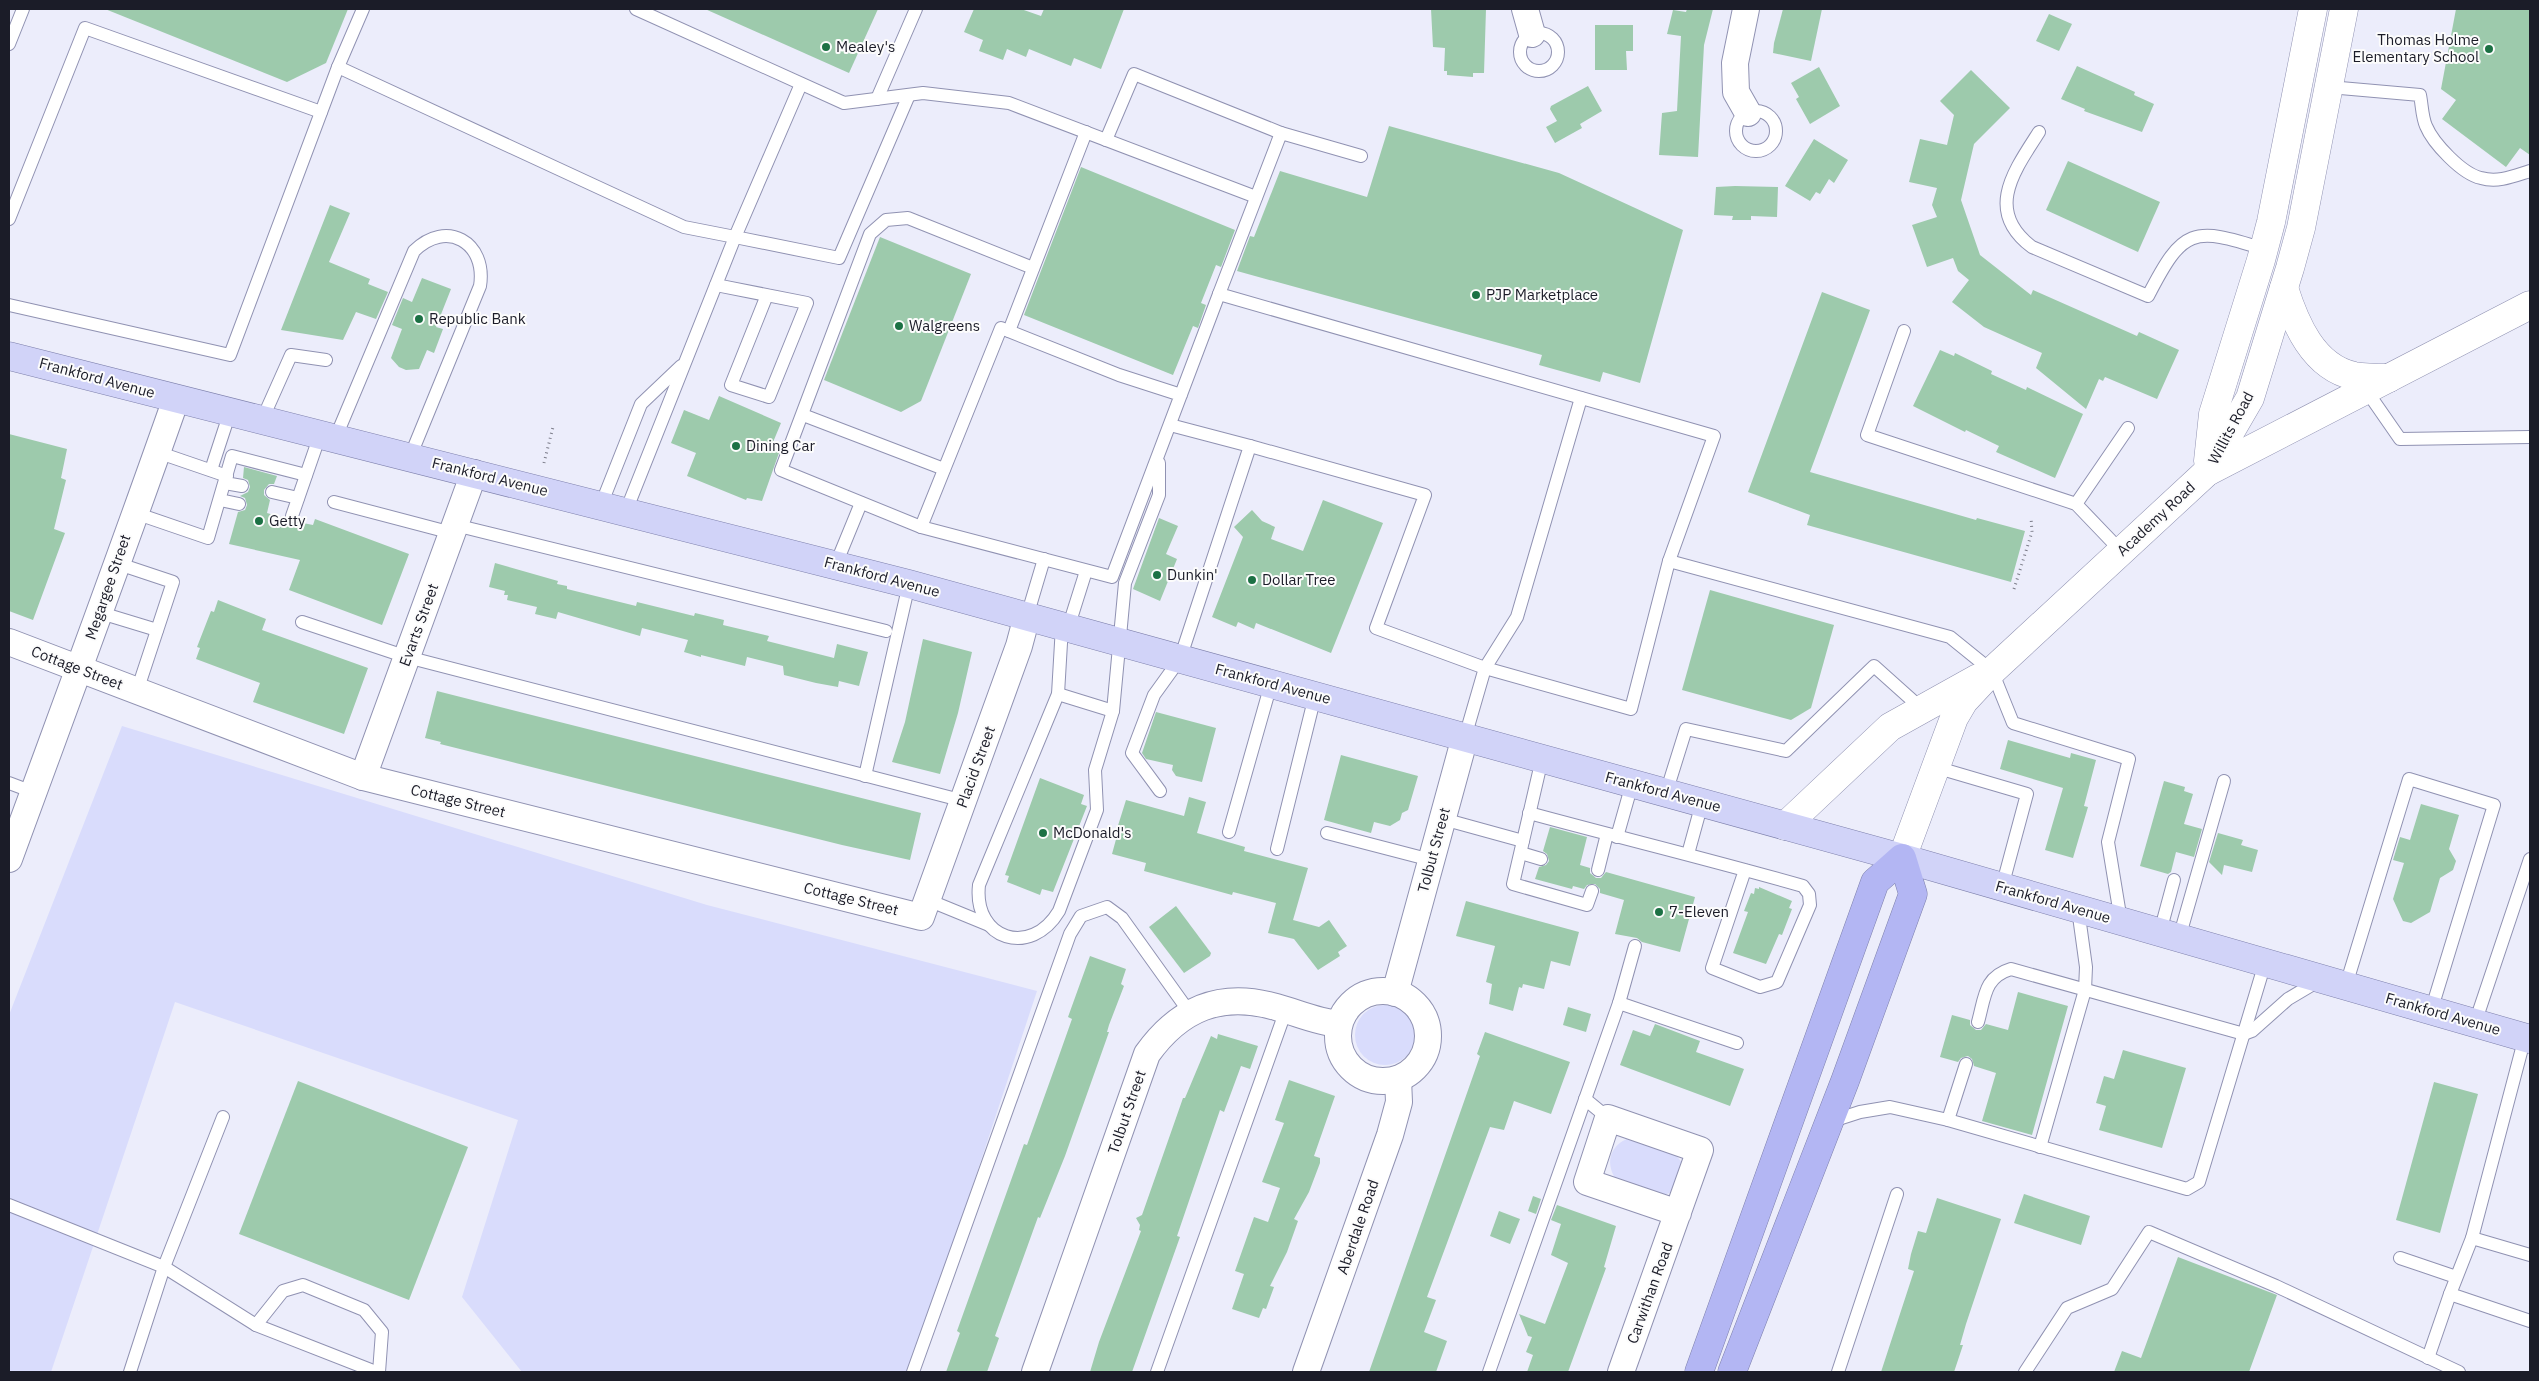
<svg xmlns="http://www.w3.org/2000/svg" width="2539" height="1381" font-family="'IBM Plex Sans',sans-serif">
	<rect width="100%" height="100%" fill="#ecedfb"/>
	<g fill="#d9dcfc">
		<path d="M122,726L707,905L1037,991L911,1372H522L462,1297L518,1120L175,1002L51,1372H9V1015Z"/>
		<circle cx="1385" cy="1035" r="30"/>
		<path d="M1629,1138C1648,1144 1671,1145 1682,1163L1672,1192L1664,1195L1615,1178C1605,1161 1611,1145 1629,1138Z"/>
	</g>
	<g fill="#9dcaac">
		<path d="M105,9H348L326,63L287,82Z"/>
		<path d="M705,9H878L849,73Z"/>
		<path d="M974,9H1021L1041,16L1044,9H1124L1101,69L1074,58L1071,66L1029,49L1026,57L1007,49L1003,60L979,51L983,40L964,32Z"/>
		<path d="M1431,9H1486L1484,73H1473V77L1447,75V71H1444L1445,48L1433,47Z"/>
		<path d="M1687,9H1713L1704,45L1698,157L1659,155L1662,113L1677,111L1681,36L1667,34L1673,10L1686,12Z"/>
		<path d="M1783,9H1822L1811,61L1773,53L1774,43Z"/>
		<path d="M2456,9H2530V155L2520,148L2506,167L2442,119L2456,100L2441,89Z"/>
		<path d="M2049,14L2072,24L2059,51L2036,41Z"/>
		<path d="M1595,25H1633V51H1626L1627,70H1595Z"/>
		<path d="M2077,66L2135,92L2134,95L2154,104L2142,132L2084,111L2085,109L2061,99Z"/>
		<path d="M1819,67L1840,106L1810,124L1796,99L1799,97L1791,83Z"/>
		<path d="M1971,70L2010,108L1974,144L1961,200L1980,255L2031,295L2033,290L2137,336L2139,332L2179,350L2157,399L2105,377L2103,381L2099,379L2086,409L2036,368L2042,353L1984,327L1952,302L1969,280L1958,271L1953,258L1927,267L1912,225L1937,217L1932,205L1937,188L1909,182L1920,139L1947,145L1954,115L1940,101Z"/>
		<path d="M1588,86L1602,111L1580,124L1582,128L1555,143L1546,127L1557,121L1550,109L1551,106Z"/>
		<path d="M1389,126L1559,173L1683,230L1640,383L1603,372L1600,382L1539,365L1542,355L1237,271L1250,236L1254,237L1280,171L1367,197Z"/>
		<path d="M1814,139L1848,160L1834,183L1829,179L1820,194L1816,192L1810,201L1785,186Z"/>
		<path d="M2068,161L2160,202L2138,252L2046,210Z"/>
		<path d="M1081,167L1235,230L1221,267L1216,265L1201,303L1206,305L1198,328L1193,326L1173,375L1024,315Z"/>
		<path d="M1735,186L1778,187L1777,217L1751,216V220H1732L1733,216L1714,215L1716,187Z"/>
		<path d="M330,205L350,213L329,262L370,279L368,284L388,292L376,319L356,312L343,340L281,330Z"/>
		<path d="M880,237L971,274L921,401L901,412L824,380Z"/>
		<path d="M422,278L451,289L436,327L443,329L434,353L427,350L419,369L406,370L399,367L391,358L402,329L392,325L403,298L412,302Z"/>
		<path d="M1822,292L1870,310L1810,472L1976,520L1977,518L2025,531L2011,582L1807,525L1810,515L1748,492Z"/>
		<path d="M1940,350L1954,356L1955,353L1992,371L1991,374L2026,390L2027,387L2083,414L2055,478L1996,452L1999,446L1966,430L1965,432L1913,406Z"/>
		<path d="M719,396L781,423L771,447L780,450L762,501L747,498L746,500L687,476L696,453L671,443L684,410L709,420Z"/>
		<path d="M9,434L67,449L61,478L66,480L54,529L65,533L33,620L9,611Z"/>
		<path d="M244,467L277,476L274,484H269L264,490V495L270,500L267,513L284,518L290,524L298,522L313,525L315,519L409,554L382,625L289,590L300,560L229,544L238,512L245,510L247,505L245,498L240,496L248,492L250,487L248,480L243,478Z"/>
		<path d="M1323,500L1383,523L1331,653L1256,623L1254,629L1238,622L1236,627L1212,617L1243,537L1234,527L1252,510L1262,521L1275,527L1271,539L1303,551Z"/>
		<path d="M1159,518L1178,526L1166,554L1177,559L1160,601L1133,589Z"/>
		<path d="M495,563L558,581L557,584L567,586V589L636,606L637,602L694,616L695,613L724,620L723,625L769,636L767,641L834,658L837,644L868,652L859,686L839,681L838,687L816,683L784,675L783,666L747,657L745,666L701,655V657L684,652L688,640L642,628L640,636L558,612L556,619L535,614L537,607L507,600L508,595H504L505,591L489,587Z"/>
		<path d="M1710,590L1834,625L1811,708L1791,720L1682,690Z"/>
		<path d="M218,600L266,619L262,630L368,668L344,734L253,702L260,683L196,659L200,648L197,647L211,611L214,612Z"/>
		<path d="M923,639L972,652L958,713L940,774L892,762L905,722Z"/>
		<path d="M437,691L921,813L910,860L842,845L440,744L441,742L425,738Z"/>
		<path d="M1156,712L1216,728L1202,782L1176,776L1172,770L1173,765L1146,759L1142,753Z"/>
		<path d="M2008,740L2070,758L2071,753L2096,760L2084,806L2088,807L2073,858L2045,850L2063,788L2000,769Z"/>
		<path d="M1341,755L1418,776L1408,810L1402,813L1400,820L1390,826L1374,822L1371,833L1324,820Z"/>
		<path d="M1040,778L1084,795L1081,804L1087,806L1053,892L1042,889L1040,895L1007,882L1009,876L1005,875Z"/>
		<path d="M2164,781L2185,787L2184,791L2193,794L2184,824L2202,829L2194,857L2176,852L2171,872L2168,874L2140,866Z"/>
		<path d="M1189,797L1206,802L1197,833L1245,847L1244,851L1308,868L1293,920L1319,927L1329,920L1347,946L1338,952L1340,956L1318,970L1294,939L1268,933L1276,903L1233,892L1232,895L1144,871L1146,863L1112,854L1118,832H1116L1126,800L1184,816Z"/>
		<path d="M2421,804L2459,815L2449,849L2456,861L2453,870L2440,878L2430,912L2411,923L2403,921L2393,899L2404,863L2393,860L2400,837L2410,840Z"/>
		<path d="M1550,827L1587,837L1580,865L1590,868V873L1596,878H1601L1606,872L1695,897L1680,952L1642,942L1637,938L1615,934L1624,900L1600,893V889L1595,884L1587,885L1584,889L1573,886L1572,889L1535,879L1539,867L1546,865L1549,861L1547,854L1543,851Z"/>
		<path d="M2218,833L2243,840L2241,845L2258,850L2252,872L2224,865L2222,875L2209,862Z"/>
		<path d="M1759,887L1792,901L1789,908L1792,909L1782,935L1779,934L1766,964L1733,953L1748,912L1744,911L1751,893L1754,894L1755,888L1759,889Z"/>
		<path d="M1466,901L1579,932L1570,966L1551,961L1544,989L1523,984L1522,988L1519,987L1513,1011L1489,1004L1492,984L1486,982L1495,946L1456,936Z"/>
		<path d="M1176,906L1211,953L1210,956L1184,973L1149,927Z"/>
		<path d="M1090,956L1126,969L1121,984L1124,986L1109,1025L1107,1032H1109L1065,1156L1040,1218L1038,1217L995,1336L999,1338L987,1372H946L960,1333L957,1331L1024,1144L1027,1145L1055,1067L1072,1019L1068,1017Z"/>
		<path d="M2018,992L2068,1006L2032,1135L1982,1121L1996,1073L1974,1066L1972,1059L1968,1056L1961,1058L1958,1062L1940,1057L1952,1015L1970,1020V1025L1976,1030H1981L1986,1024L2008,1030Z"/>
		<path d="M1568,1007L1591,1014L1586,1032L1563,1025Z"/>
		<path d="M1655,1024L1700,1041L1696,1052L1744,1069L1730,1106L1620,1065L1633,1030L1650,1036Z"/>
		<path d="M1485,1032L1570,1062L1551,1114L1514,1101L1504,1130L1490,1127L1427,1297L1436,1300L1424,1332L1447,1341L1436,1372H1369L1480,1056L1477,1054Z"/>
		<path d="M1218,1034L1258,1046L1250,1069L1241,1066L1224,1112L1220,1110L1177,1236L1180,1237L1132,1372H1090L1099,1342L1141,1231L1139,1230L1140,1225L1136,1218L1142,1215L1183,1098H1185L1211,1036L1217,1039Z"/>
		<path d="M2123,1050L2186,1068L2162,1148L2099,1130L2106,1106L2096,1103L2104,1076L2114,1079Z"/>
		<path d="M1289,1080L1335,1096L1314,1156L1320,1158V1163L1309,1192L1294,1219L1298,1221L1287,1252L1270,1286L1274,1287L1266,1309L1263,1308L1259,1318L1232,1309L1244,1274L1235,1271L1254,1217L1268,1222L1280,1188L1262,1182L1284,1123L1275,1120Z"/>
		<path d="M298,1081L468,1147L409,1300L239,1234Z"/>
		<path d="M2434,1082L2478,1094L2440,1233L2396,1220Z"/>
		<path d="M2024,1194L2090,1216L2081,1245L2014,1223Z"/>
		<path d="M1533,1196L1541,1199L1536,1214L1528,1211Z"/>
		<path d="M1937,1198L2001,1219L1966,1324L1960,1345H1963L1954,1372H1881L1914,1271L1908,1269L1911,1254L1918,1231L1926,1233Z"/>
		<path d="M1557,1205L1616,1226L1604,1267L1606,1268L1568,1372H1527L1533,1355L1526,1352L1532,1337L1528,1336L1519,1314L1545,1324L1568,1263L1551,1255L1561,1224L1551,1220Z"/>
		<path d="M1499,1211L1520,1219L1510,1244L1490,1236Z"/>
		<path d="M2178,1257L2277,1295L2249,1372H2114L2122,1351L2141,1358Z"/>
	</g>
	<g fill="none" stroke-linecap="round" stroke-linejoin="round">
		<defs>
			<g id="lane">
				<path d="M363,9L338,67L684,227L735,237L626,511"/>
				<path d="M636,9L844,103L923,93L1009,103L1256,197"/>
				<circle cx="1539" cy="52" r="19"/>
				<path d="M9,44L23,9"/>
				<path d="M801,84L735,237L839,258L909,95"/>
				<path d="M2329,87L2420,95C2422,105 2422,117 2426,126C2433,143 2462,174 2481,178C2498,183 2514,176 2530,171"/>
				<path d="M877,99L916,9"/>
				<circle cx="1756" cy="131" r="20"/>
				<path d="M2039,132C2014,171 1984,211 2032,247L2148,296C2183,228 2192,226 2264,249"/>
				<path d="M1106,140L1134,74L1281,133"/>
				<path d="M9,219L85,28L321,112"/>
				<path d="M716,285L807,303L769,397L731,385L767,295"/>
				<path d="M9,305L230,355L338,67"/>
				<path d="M1009,331L1086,132"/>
				<path d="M1904,331L1867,435L2076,504L2121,551"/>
				<path d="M2366,390L2400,439L2530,437"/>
				<path d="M1181,395L1119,375L1001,328L921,527L1112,577C1148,483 1184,389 1219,294"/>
				<path d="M803,415L944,469"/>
				<path d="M262,420L291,355L326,360"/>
				<path d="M335,439L414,251C446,219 487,242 480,286L410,457"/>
				<path d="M1250,446L1425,495L1376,628L1485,668L1631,709L1669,561L1714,436L1219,294L1281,133L1361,156"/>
				<path d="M157,452L227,476"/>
				<path d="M211,470L230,412"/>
				<path d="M225,483L242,486"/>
				<path d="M272,492L298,498"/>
				<path d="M220,500L239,504"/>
				<path d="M334,502L452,533"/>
				<path d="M2076,504L2128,428"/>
				<path d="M601,505L641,404L681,366"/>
				<path d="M135,513L208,538L232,456L306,475"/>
				<path d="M292,516L320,435"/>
				<path d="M455,525L886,631"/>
				<path d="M921,527L781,470L870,234L886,220L908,218L1033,268"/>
				<path d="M1669,561L1950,637L1992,671L2013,723L2129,759L2108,842L2121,921"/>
				<path d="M116,563L173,582L137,691"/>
				<path d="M836,564L861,503"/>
				<path d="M101,613L157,630"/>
				<path d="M1027,616L1044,559"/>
				<path d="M302,622L407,657L964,801"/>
				<path d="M1062,626L1058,694L979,885C973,940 1031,958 1059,911L1097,810L1095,770L1113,711L1125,583L1159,495V463"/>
				<path d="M1068,628L1086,571"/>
				<path d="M1058,694L1113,711"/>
				<path d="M1465,737L1485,668L1517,617L1581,398"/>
				<path d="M1542,759L1513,884L1587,905L1592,891"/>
				<path d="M1935,767L2027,794L2002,887"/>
				<path d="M865,776L909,584"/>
				<path d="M9,783L33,792"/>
				<path d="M1160,791L1132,753L1154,695L1180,659L1250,446L1170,425"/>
				<path d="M1666,793L1686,729L1786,751L1874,666L1922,709"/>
				<path d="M1529,813C1621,838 1712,860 1803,886L1809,894L1810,905L1777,982L1760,987L1712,968L1745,870"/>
				<path d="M1443,819L1523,841"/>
				<path d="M1229,832L1271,684"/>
				<path d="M1327,833L1431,860"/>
				<path d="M1617,837L1632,784"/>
				<path d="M1277,849L1315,696"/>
				<path d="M1521,853L1541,859"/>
				<path d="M1688,854L1702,803"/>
				<path d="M1598,870L1607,834"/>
				<path d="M928,900L989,925"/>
				<path d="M2160,932L2174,880"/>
				<path d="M2179,938L2224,781"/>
				<path d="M2346,985L2409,779L2494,805L2431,1011"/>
				<path d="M1619,1003L1635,946"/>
				<path d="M1978,1022C1985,997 1984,977 2011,969L2244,1034L2252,1031L2288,999L2320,980"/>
				<path d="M2475,1023L2530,859"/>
				<path d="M2525,1037L2472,1238L2450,1294L2530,1321"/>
				<path d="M1966,1064L1948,1120L2187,1189L2199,1182L2265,963"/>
				<path d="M1585,1099L1608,1118"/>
				<path d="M1829,1122L1860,1112L1890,1107L1948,1120"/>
				<path d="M2040,1147L2085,990L2086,967L2078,909"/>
				<path d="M9,1205L164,1267L256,1325L376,1372"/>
				<path d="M2472,1238L2530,1255"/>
				<path d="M2400,1258L2456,1277"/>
				<path d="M256,1325L283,1291L303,1285L364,1310L382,1332L379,1372"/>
				<path d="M2428,1358L2450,1294"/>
				<path d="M130,1372L164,1267L223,1117"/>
				<path d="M913,1372L1070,934L1081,916L1107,907L1122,918L1190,1013"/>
				<path d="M1157,1372L1286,1010"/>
				<path d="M1489,1372L1619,1003L1737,1043"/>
				<path d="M1838,1372L1897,1194"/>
				<path d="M2025,1372L2067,1308L2112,1289L2149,1232L2276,1286L2459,1372"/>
			</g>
			<g id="street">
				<path d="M1525,9L1532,34"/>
				<path d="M1746,9L1735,63L1736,92L1748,113"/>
				<path d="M9,642L363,777L921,917L1019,646L1027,616"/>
				<path d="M363,777L474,473"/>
				<path d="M9,859C65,706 122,553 176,399"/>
				<circle cx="1383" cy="1036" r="45"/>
				<path d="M1395,993L1465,737"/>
				<path d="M1035,1372L1147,1054C1180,1008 1221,991 1276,1007C1298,1013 1317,1022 1339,1024"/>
				<path d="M1306,1372L1390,1135L1399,1102L1398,1079"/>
				<path d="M1621,1372L1700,1150L1608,1118L1587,1182L1678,1213"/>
			</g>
			<g id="secondary">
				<path d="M2284,288C2295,323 2313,367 2354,376C2365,378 2378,378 2389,378"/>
				<path d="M2208,461L2213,414L2261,260L2271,222L2313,9"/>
				<path d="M2207,472L2250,398L2290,268L2301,228L2344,9"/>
				<path d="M1785,826L1890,727L1978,678"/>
				<path d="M1902,858L1954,718L1964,701L1992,671L2207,472L2530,305"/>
			</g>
			<path id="primary" d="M9,356L909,584L1902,858L2530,1039"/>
			<path id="highway" d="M1699,1372L1875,882L1902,858L1913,894L1845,1081L1732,1372"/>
		</defs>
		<use href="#lane" stroke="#9092b2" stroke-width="14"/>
		<use href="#street" stroke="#9092b2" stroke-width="28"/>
		<use href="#secondary" stroke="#9092b2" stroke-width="29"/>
		<use href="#primary" stroke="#7e80ac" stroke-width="29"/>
		<use href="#highway" stroke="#7e80ac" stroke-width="29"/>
		<g stroke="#7b7c89" stroke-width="3" stroke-dasharray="1 4" stroke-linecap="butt">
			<path d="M544,463L553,427"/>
			<path d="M2014,589L2032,532L2031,517"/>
		</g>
		<use href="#lane" stroke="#fff" stroke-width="12"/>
		<use href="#street" stroke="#fff" stroke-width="26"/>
		<use href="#secondary" stroke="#fff" stroke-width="28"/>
		<use href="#primary" stroke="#d1d3f8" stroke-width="28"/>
		<use href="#highway" stroke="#b3b6f3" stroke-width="28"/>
	</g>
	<g fill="#1c7144" stroke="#fcfcfc" stroke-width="2">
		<circle cx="826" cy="47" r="5"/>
		<circle cx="2489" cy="49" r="5"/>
		<circle cx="1476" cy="295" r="5"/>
		<circle cx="419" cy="319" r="5"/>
		<circle cx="899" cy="326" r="5"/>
		<circle cx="736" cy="446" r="5"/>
		<circle cx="259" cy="521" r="5"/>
		<circle cx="1157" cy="575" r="5"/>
		<circle cx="1252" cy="580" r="5"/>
		<circle cx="1043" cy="833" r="5"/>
		<circle cx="1659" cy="912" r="5"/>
	</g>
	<g text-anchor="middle" stroke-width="4" stroke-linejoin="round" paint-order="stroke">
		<g font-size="15" fill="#1b1c28" stroke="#fcfcfc" text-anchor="start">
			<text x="2479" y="45" text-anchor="end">Thomas Holme<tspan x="2479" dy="17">Elementary School</tspan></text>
			<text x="836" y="52">Mealey's</text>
			<text x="1486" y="300">PJP Marketplace</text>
			<text x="429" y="324">Republic Bank</text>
			<text x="909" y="331">Walgreens</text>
			<text x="746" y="451">Dining Car</text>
			<text x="269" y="526">Getty</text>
			<text x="1167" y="580">Dunkin'</text>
			<text x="1262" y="585">Dollar Tree</text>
			<text x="1053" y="838">McDonald's</text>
			<text x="1669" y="917">7-Eleven</text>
		</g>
		<g font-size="15" fill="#1b1c28" stroke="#fcfcfc">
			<text transform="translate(97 378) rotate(15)" y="5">Frankford Avenue</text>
			<text transform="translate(2231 428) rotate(-62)" y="5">Willits Road</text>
			<text transform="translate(490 477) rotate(14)" y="5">Frankford Avenue</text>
			<text transform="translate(2156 519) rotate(-43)" y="5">Academy Road</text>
			<text transform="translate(882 577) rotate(15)" y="5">Frankford Avenue</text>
			<text transform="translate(108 587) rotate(-71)" y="5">Megargee Street</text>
			<text transform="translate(419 625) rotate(-70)" y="5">Evarts Street</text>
			<text transform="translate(77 668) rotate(21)" y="5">Cottage Street</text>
			<text transform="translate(1273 684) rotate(15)" y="5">Frankford Avenue</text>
			<text transform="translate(976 767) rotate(-70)" y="5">Placid Street</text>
			<text transform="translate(1663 792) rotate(15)" y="5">Frankford Avenue</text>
			<text transform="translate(458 801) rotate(14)" y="5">Cottage Street</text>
			<text transform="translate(1434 850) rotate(-75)" y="5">Tolbut Street</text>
			<text transform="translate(851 899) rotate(14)" y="5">Cottage Street</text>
			<text transform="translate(2053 902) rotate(16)" y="5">Frankford Avenue</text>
			<text transform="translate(2443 1014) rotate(16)" y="5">Frankford Avenue</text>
			<text transform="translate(1127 1112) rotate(-71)" y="5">Tolbut Street</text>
			<text transform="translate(1358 1227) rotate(-71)" y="5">Aberdale Road</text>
			<text transform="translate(1650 1293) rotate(-70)" y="5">Carwithan Road</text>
		</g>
	</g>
	<rect width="2539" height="1381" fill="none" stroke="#1b1c28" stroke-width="20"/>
</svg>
